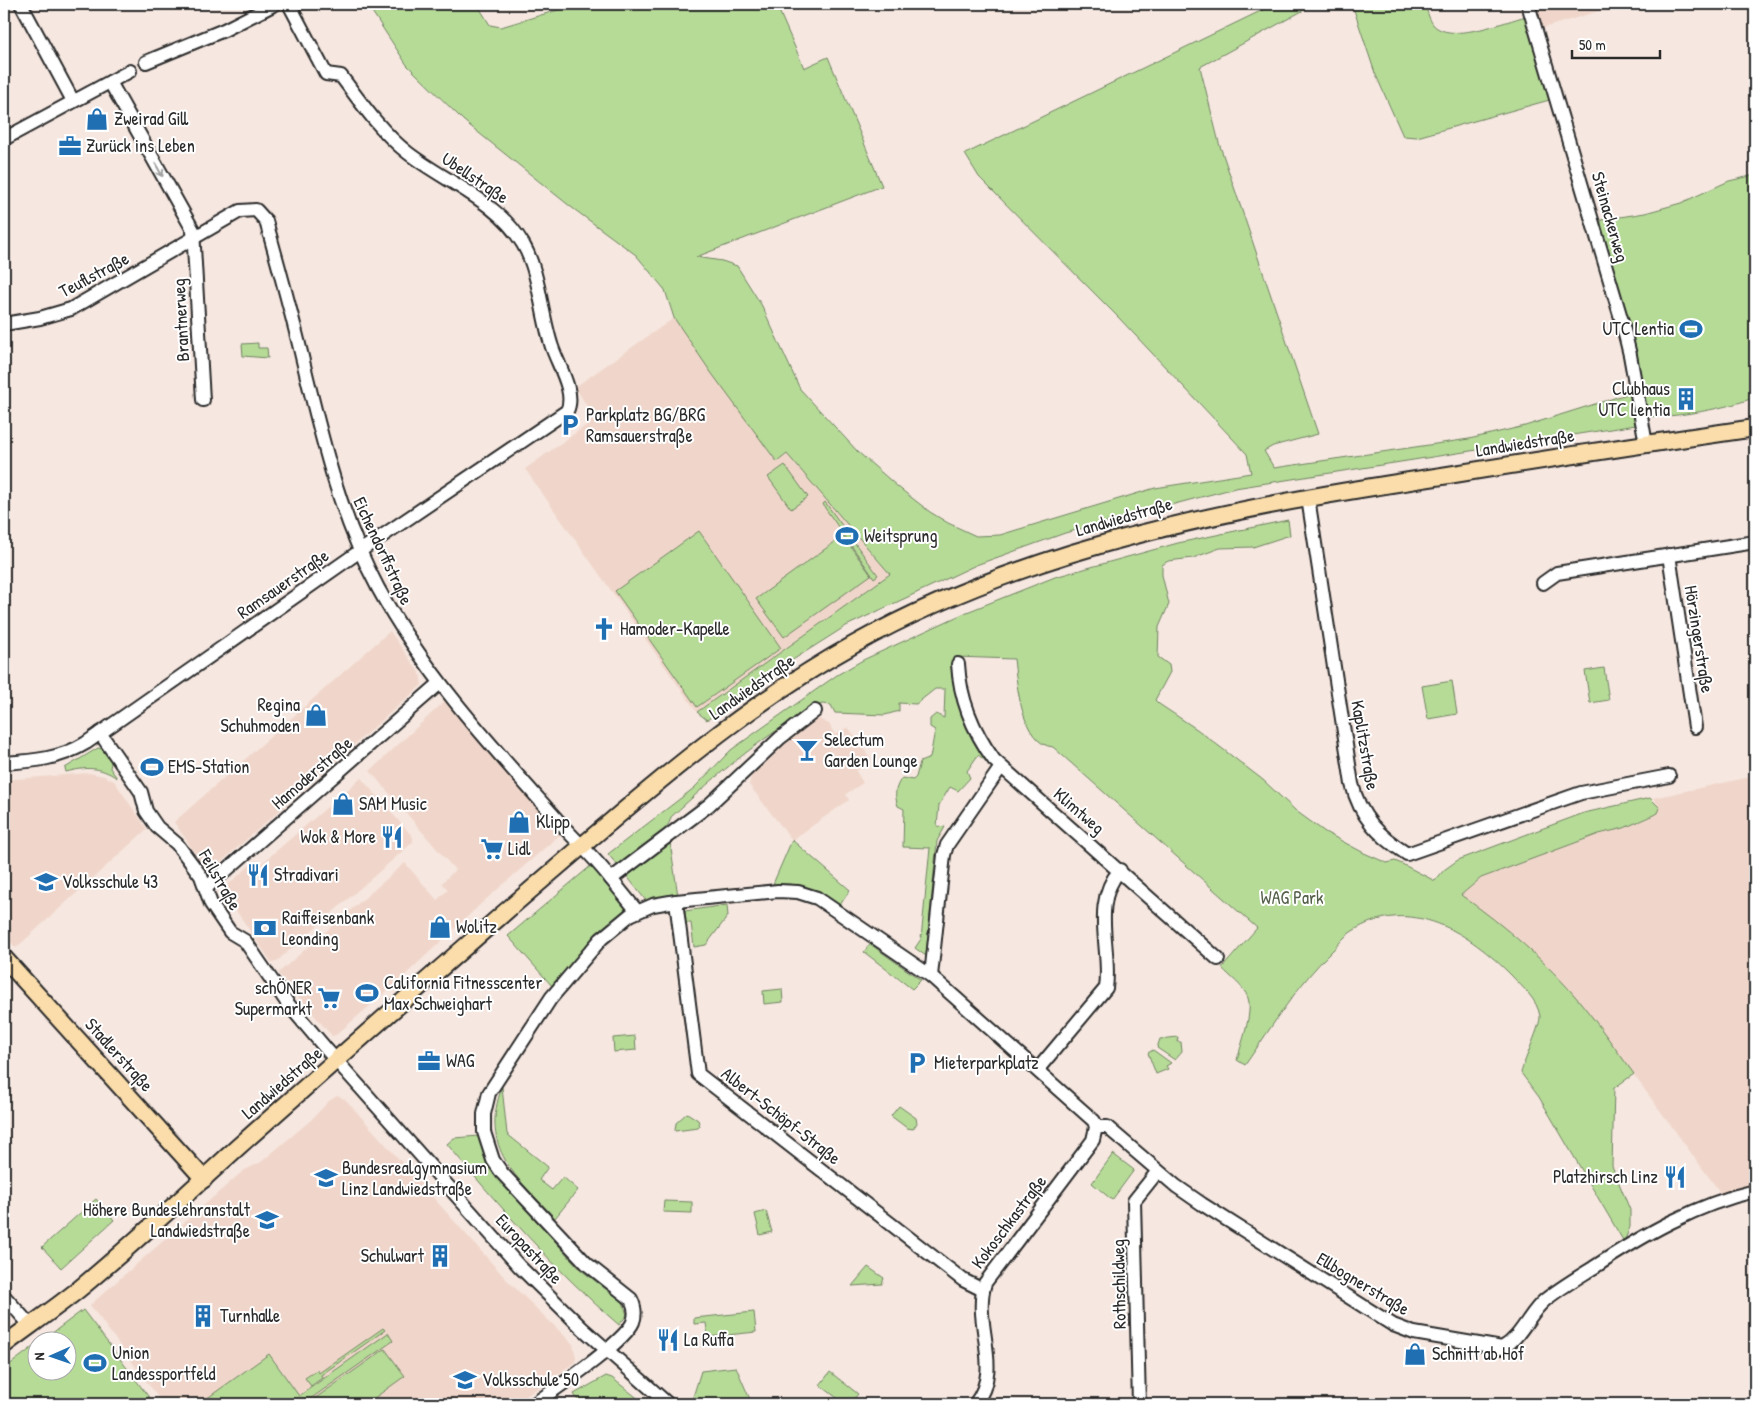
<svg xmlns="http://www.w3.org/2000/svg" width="1759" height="1408" font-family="'Patrick Hand',sans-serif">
	<rect width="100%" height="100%" fill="#f6e7e0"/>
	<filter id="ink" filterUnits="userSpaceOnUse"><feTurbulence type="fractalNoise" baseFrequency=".02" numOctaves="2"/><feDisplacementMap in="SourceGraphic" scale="10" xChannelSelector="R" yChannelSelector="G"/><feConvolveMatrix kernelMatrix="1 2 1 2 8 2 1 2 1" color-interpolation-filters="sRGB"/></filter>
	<g filter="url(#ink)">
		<g fill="#f0d6ca">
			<path d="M1532,4H1622L1540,29Z"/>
			<path d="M674,318L777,462L787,454L890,574L697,712L525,469L595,419L575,387Z"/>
			<path d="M390,631L420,674L422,685L213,869H206L174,822Z"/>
			<path d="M447,699L563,832L483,902L403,977L336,1035L332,1036L278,973L405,863L437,900L448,890L442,883L455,870L370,771Z"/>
			<path d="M815,717L829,724L835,735L848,727L871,759L856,771L863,783L846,794L849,800L792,840L749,785L753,770L782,743Z"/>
			<path d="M89,773L104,776L114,781L147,829L16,948L4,935V780Z"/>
			<path d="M1755,776V1186L1722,1195L1581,1003L1516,937L1461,895L1481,878L1599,834L1624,828L1651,817L1658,813L1660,808L1653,798Z"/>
			<path d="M361,778L413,837V842L276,962L272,963L222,890L256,860L260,865Z"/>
			<path d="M337,1096L345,1099L507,1280L573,1344L576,1357L575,1362L515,1404H163L90,1305L243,1171L261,1162L311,1120L329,1101Z"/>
		</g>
		<g fill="#b6db97" stroke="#708361">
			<path d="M367,4H477L490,25L501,27L578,4H776L804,68L828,57L882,186L696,257L722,261L737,266L762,306L800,389L858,452L898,487L930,512L948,523L976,536L1000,535L1155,488L1251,473L1247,454L1119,318L979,177L965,154L1275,4H1315L1200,67L1219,143L1318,434L1273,446L1264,451L1274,468L1469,439L1525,426L1630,393L1636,425L1235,488L1065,533L976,565L846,626L780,668L707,720L697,712L890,574L787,454L777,462L710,371L674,318L665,290L636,255L571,207L464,121L407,65Z"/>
			<path d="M1352,4H1425C1427,11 1430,24 1437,28C1457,41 1504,22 1526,16L1553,99L1417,137L1403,136L1375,73Z"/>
			<path d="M1755,175V397C1733,407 1671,419 1647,416L1601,231V220L1645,213L1681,203L1729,181Z"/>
			<path d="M258,343V348H267L268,358L243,356L242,344Z"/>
			<path d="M785,465L808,497L791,509L768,477Z"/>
			<path d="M825,502L878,575L874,578L825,508L823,504Z"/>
			<path d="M1288,520L1290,535L1253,547L1220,548L1193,558L1168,561L1162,565V575L1169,604L1159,627L1158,657L1169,665L1170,672L1155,700L1159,704L1198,730L1263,780L1296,811L1325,832L1364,853L1387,863L1395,861L1402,864L1435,881L1444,870L1458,860L1584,813L1650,798L1660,808L1658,813L1624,828L1599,834L1481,878L1461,895C1505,926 1546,961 1581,1003C1600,1026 1616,1050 1634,1074L1614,1088L1612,1166L1630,1210V1227L1624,1242L1539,1097L1521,1073C1524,1060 1541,1025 1540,1016C1537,999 1523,988 1512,976C1470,933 1410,894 1351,932C1345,936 1340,942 1335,948C1299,982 1273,1025 1245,1065L1237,1060C1241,1045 1253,1013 1248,998C1244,986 1230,977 1222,968L1257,928L1053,747C1021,744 1017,684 1014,659L955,657L954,671L991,765L978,755L967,771L970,778L958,791L950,787L939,805L937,826L945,827L937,841L926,956L915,948L921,939L930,848L903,847L904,809L898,806C894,795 895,787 902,778L913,780L916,777L920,762L930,758L935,730L930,727V719L936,714L944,718L945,689H935L916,704L899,703V711L885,715L835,713L831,705L822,704C766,732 718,774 671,817C669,834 632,855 618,866L608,854L694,788L731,750L837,675L863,660L967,612L1055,577L1178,543Z"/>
			<path d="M699,531L781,648L697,707L615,591Z"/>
			<path d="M843,536L871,575L784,637L756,599Z"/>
			<path d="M1604,668L1609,700L1590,703L1585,671Z"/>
			<path d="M1452,681L1457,714L1428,719L1422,686Z"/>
			<path d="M98,748L105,750L112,757L110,768L117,778C99,766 86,767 66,772L65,768Z"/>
			<path d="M792,840L850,890L840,905C816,888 803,883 773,884Z"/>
			<path d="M670,842L678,896L647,902L626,875Z"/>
			<path d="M593,864L626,905L624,912L595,937L552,986L508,936Z"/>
			<path d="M727,905L728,916L706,945L694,947L691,923H685V911Z"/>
			<path d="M870,944L921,980L912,989L864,952Z"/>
			<path d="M782,989L783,1002L764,1004L763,991Z"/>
			<path d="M635,1036L636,1050L614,1052L613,1038Z"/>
			<path d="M1178,1037L1177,1042H1181L1182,1052L1175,1060L1157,1048L1160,1039Z"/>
			<path d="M1153,1050L1171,1063L1166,1066L1168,1069L1156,1074L1148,1053Z"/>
			<path d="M502,1087L507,1134L548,1167L539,1180L552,1190L563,1177L578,1190L555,1218C516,1176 479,1149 502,1087Z"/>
			<path d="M899,1106L916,1118L917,1123L913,1129L907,1128L891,1116Z"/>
			<path d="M687,1113L698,1120L700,1126L698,1128L675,1131L676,1123Z"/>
			<path d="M479,1136L484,1156L510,1192L581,1270L623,1302L627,1315L619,1325C556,1271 501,1208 447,1144L454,1138Z"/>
			<path d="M1113,1154L1134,1170L1112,1200L1092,1183Z"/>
			<path d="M96,1199L114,1220L61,1268L42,1247Z"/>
			<path d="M664,1201L692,1202V1213L663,1212Z"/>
			<path d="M766,1211L772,1232L760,1235L755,1214Z"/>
			<path d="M868,1267L884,1278L882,1284L852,1286Z"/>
			<path d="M83,1310L154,1404H4V1369L37,1344L38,1370H68V1340H43Z"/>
			<path d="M754,1312L756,1332L708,1337L706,1323L694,1324V1318Z"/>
			<path d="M383,1328L385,1330L321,1375L322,1378L311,1386L305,1378L317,1370L319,1373Z"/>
			<path d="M388,1333L393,1341L303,1404H199L269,1354L299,1396Z"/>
			<path d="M385,1349L405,1376L366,1404H307Z"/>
			<path d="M736,1367L752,1404H702L693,1397L701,1371Z"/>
			<path d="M830,1372L858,1394L850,1404H845L820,1385Z"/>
			<path d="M606,1376L612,1378L645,1404H580L574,1394Z"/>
		</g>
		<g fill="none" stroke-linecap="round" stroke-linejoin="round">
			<defs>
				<g id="minor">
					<path d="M21,4L73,101"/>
					<path d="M1528,4L1621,318L1630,355L1646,444"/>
					<path d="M146,62L224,30L275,4"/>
					<path d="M110,82L193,230L203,400"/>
					<path d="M4,139L130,71"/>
					<path d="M4,324L40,318L71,309L240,211L256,210L266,221C279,268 292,314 303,361C322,439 340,517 378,588C426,676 496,751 562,825C579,844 596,859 611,879L709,805L780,738L815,711"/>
					<path d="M1308,498L1352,784C1360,817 1379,836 1407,854L1581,793L1669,776"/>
					<path d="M1669,555L1695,727"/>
					<path d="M1543,583L1557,573L1755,542"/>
					<path d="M958,664C960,700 973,731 994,760L1218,959"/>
					<path d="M100,733L141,792L146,811L157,827L177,844L201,876L211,904L230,932L245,941L288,1004L327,1050L519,1266L582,1328L668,1404"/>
					<path d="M4,763C34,761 60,759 86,743L360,551L567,411C576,393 558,365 552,347C541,315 540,273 523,244C498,201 447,183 408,153C382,133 361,103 341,76L326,74L289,4"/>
					<path d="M611,879L637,911"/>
					<path d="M206,888L440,683"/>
					<path d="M676,901L698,1074L963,1280L983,1290"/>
					<path d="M931,976L944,855L947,845L1001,767"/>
					<path d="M1038,1069L1106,988C1112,950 1090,904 1120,870"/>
					<path d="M1096,1127H1107L1176,1186L1202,1204L1393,1325L1414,1333L1502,1348C1521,1338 1529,1313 1545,1300C1560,1288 1577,1278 1593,1268C1643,1235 1697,1204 1755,1191"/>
					<path d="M4,1296L30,1325"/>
					<path d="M534,1404C555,1389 624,1343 633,1322C636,1314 635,1307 631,1299L587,1264L502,1173L493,1160L484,1132V1114L489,1093L551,998L601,939L630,915L653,905L676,901L778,891L798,892L817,898L931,976L1094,1121L1096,1127L1093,1140L985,1283C972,1324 1004,1367 975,1404"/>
					<path d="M1139,1404L1134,1201L1158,1171"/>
				</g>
				<g id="major">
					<path d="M4,958L204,1179"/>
					<path d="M4,1345C28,1327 54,1309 78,1290C133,1245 185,1195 238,1147C345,1052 452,957 561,864C653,785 748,703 855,644C1036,543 1240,507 1442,476C1546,459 1651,443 1755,428"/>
				</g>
			</defs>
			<use href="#minor" stroke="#2b2b2b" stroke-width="16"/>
			<use href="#major" stroke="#2b2b2b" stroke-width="20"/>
			<use href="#minor" stroke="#fff" stroke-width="12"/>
			<use href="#major" stroke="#faddab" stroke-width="16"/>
		</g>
		<defs><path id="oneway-shaft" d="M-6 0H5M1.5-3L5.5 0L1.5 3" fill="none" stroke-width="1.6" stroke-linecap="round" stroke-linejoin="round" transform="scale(1.25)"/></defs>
		<use stroke="#a0a0a0" href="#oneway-shaft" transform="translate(159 170) rotate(61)"/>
	</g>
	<defs>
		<symbol id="shop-bare" viewBox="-9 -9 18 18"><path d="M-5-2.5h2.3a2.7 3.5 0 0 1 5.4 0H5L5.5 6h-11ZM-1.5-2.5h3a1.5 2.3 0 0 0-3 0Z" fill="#1f6fb2" stroke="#fff" stroke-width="2.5" paint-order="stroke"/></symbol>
		<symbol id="office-bare" viewBox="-9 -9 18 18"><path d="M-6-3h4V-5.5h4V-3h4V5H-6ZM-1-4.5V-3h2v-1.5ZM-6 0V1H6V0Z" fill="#1f6fb2" stroke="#fff" stroke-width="2.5" paint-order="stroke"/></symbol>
		<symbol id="stadium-bare" viewBox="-9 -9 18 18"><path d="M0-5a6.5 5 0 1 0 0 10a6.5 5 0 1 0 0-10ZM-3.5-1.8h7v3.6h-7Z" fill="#1f6fb2" stroke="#fff" stroke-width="2.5" paint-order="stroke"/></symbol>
		<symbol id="building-bare" viewBox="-9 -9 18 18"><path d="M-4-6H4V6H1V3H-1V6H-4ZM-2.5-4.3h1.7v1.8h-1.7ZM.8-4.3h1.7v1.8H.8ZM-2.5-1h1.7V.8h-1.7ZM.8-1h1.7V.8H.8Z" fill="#1f6fb2" stroke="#fff" stroke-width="2.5" paint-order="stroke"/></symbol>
		<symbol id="parking-bare" viewBox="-9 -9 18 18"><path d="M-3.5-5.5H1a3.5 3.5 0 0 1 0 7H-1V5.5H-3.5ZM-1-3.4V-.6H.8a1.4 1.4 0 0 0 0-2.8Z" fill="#1f6fb2" stroke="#fff" stroke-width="2.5" paint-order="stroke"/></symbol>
		<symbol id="church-bare" viewBox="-9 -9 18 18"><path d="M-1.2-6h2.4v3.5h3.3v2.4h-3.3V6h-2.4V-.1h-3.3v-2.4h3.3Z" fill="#1f6fb2" stroke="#fff" stroke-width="2.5" paint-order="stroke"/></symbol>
		<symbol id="bar-bare" viewBox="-9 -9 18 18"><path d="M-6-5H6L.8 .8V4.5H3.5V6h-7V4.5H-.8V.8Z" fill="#1f6fb2" stroke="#fff" stroke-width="2.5" paint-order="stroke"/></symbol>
		<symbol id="restaurant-bare" viewBox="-9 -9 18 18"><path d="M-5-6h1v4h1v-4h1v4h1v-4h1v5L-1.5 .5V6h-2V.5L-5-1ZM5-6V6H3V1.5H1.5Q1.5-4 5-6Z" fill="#1f6fb2" stroke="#fff" stroke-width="2.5" paint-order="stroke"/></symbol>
		<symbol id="supermarket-bare" viewBox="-9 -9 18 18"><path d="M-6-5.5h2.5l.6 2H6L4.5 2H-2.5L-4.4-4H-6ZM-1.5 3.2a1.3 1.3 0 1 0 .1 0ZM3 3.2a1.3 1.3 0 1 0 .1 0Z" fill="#1f6fb2" stroke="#fff" stroke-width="2.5" paint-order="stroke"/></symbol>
		<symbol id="school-bare" viewBox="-9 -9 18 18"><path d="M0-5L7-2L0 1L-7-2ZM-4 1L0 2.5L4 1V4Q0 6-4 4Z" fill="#1f6fb2" stroke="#fff" stroke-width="2.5" paint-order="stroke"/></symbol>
		<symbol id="bank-bare" viewBox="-9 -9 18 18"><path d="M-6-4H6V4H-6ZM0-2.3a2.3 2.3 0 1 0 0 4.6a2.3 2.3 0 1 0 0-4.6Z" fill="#1f6fb2" stroke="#fff" stroke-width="2.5" paint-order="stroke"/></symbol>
	</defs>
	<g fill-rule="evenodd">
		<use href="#shop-bare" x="81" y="103" width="32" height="32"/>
		<use href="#office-bare" x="54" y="130" width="32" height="32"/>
		<use href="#stadium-bare" x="1675" y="313" width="32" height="32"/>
		<use href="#building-bare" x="1670" y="383" width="32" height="32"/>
		<use href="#parking-bare" x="554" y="409" width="32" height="32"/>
		<use href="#stadium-bare" x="831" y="520" width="32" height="32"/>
		<use href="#church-bare" x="588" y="613" width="32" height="32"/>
		<use href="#shop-bare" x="300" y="699" width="32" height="32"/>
		<use href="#bar-bare" x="791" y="734" width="32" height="32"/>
		<use href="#stadium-bare" x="136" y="751" width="32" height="32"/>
		<use href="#shop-bare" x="327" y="788" width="32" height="32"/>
		<use href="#shop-bare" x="503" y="806" width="32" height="32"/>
		<use href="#restaurant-bare" x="376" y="821" width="32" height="32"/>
		<use href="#supermarket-bare" x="476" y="833" width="32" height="32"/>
		<use href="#restaurant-bare" x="242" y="859" width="32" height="32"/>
		<use href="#school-bare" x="30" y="866" width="32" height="32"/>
		<use href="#shop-bare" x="424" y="911" width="32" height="32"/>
		<use href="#bank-bare" x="249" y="912" width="32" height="32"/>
		<use href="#stadium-bare" x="351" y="977" width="32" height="32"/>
		<use href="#supermarket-bare" x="313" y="982" width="32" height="32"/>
		<use href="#office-bare" x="413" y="1045" width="32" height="32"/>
		<use href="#parking-bare" x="901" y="1047" width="32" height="32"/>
		<use href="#restaurant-bare" x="1659" y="1161" width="32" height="32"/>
		<use href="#school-bare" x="310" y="1162" width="32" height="32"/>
		<use href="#school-bare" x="251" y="1204" width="32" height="32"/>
		<use href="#building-bare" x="424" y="1240" width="32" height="32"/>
		<use href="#building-bare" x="187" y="1300" width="32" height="32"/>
		<use href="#restaurant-bare" x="652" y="1324" width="32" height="32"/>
		<use href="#shop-bare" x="1399" y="1338" width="32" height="32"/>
		<use href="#stadium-bare" x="79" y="1347" width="32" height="32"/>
		<use href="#school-bare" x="449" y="1364" width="32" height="32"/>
	</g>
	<g text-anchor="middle" stroke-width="4" stroke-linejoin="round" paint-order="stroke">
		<g font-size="18" fill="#2b2b2b" stroke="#fff" text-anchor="start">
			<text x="114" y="125">Zweirad Gill</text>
			<text x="86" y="152">Zurück ins Leben</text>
			<text x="1674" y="335" text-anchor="end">UTC Lentia</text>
			<text x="1670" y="395" text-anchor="end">Clubhaus<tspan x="1670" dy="21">UTC Lentia</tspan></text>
			<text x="586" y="421">Parkplatz BG/BRG<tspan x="586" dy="21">Ramsauerstraße</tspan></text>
			<text x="864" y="542">Weitsprung</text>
			<text x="620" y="635">Hamoder-Kapelle</text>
			<text x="300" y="711" text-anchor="end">Regina<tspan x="300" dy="21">Schuhmoden</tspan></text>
			<text x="824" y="746">Selectum<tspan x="824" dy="21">Garden Lounge</tspan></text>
			<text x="168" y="773">EMS-Station</text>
			<text x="359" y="810">SAM Music</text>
			<text x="536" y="828">Klipp</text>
			<text x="376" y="843" text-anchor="end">Wok &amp; More</text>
			<text x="508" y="855">Lidl</text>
			<text x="274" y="881">Stradivari</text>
			<text x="62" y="888">Volksschule 43</text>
			<text x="282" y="924">Raiffeisenbank<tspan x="282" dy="21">Leonding</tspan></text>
			<text x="456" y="933">Wolitz</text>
			<text x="384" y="989">California Fitnesscenter<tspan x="384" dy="21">Max Schweighart</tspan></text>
			<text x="312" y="994" text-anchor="end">schÖNER<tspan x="312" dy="21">Supermarkt</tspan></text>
			<text x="446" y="1067">WAG</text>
			<text x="934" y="1069">Mieterparkplatz</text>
			<text x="342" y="1174">Bundesrealgymnasium<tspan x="342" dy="21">Linz Landwiedstraße</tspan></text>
			<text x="1658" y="1183" text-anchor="end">Platzhirsch Linz</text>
			<text x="250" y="1216" text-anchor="end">Höhere Bundeslehranstalt<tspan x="250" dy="21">Landwiedstraße</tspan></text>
			<text x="424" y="1262" text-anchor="end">Schulwart</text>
			<text x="220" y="1322">Turnhalle</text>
			<text x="684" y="1346">La Ruffa</text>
			<text x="112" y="1359">Union<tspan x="112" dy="21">Landessportfeld</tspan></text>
			<text x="1432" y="1360">Schnitt ab Hof</text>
			<text x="482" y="1386">Volksschule 50</text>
		</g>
		<g font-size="18" fill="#2b2b2b" stroke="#fff">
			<text transform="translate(475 178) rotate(34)" y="6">Ubellstraße</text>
			<text transform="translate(1610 217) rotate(74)" y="6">Steinackerweg</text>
			<text transform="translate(94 275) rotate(-28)" y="6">Teuflstraße</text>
			<text transform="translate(181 320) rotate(-93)" y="6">Brantnerweg</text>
			<text transform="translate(1525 443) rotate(-9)" y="6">Landwiedstraße</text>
			<text transform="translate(1124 517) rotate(-16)" y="6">Landwiedstraße</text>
			<text transform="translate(383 551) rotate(65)" y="6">Eichendorffstraße</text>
			<text transform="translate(283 584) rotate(-35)" y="6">Ramsauerstraße</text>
			<text transform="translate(1699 639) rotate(81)" y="6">Hörzingerstraße</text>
			<text transform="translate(752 687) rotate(-35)" y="6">Landwiedstraße</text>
			<text transform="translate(1365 745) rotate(80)" y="6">Kaplitzstraße</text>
			<text transform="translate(312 773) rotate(-41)" y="6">Hamoderstraße</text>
			<text transform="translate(1079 811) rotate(41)" y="6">Klimtweg</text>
			<text transform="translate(220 880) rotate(60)" y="6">Feilstraße</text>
			<text transform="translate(119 1055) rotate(48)" y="6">Stadlerstraße</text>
			<text transform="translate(282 1083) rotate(-41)" y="6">Landwiedstraße</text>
			<text transform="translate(781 1116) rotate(38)" y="6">Albert-Schöpf-Straße</text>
			<text transform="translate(1009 1222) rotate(-53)" y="6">Kokoschkastraße</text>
			<text transform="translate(529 1249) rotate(47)" y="6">Europastraße</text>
			<text transform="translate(1119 1284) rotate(-91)" y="6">Rothschildweg</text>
			<text transform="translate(1363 1284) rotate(31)" y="6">Ellbognerstraße</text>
		</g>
		<g font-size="18" fill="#55604b" stroke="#fff">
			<text x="1292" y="904">WAG Park</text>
		</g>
	</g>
	<rect width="1759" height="1408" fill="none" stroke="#fff" stroke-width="20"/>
	<rect x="10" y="10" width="1739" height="1388" fill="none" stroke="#2b2b2b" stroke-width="2" filter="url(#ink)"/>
	<g transform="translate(52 1356) rotate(268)"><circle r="24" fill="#ffffff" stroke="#aaaaaa"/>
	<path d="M0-4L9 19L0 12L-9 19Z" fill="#1f6fb2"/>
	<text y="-8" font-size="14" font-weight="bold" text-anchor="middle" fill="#2b2b2b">N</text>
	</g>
	<path d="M1572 50v8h88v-8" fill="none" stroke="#2b2b2b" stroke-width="2.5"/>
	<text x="1579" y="50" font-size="15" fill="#2b2b2b" stroke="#ffffff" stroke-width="4" paint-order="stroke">50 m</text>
</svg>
